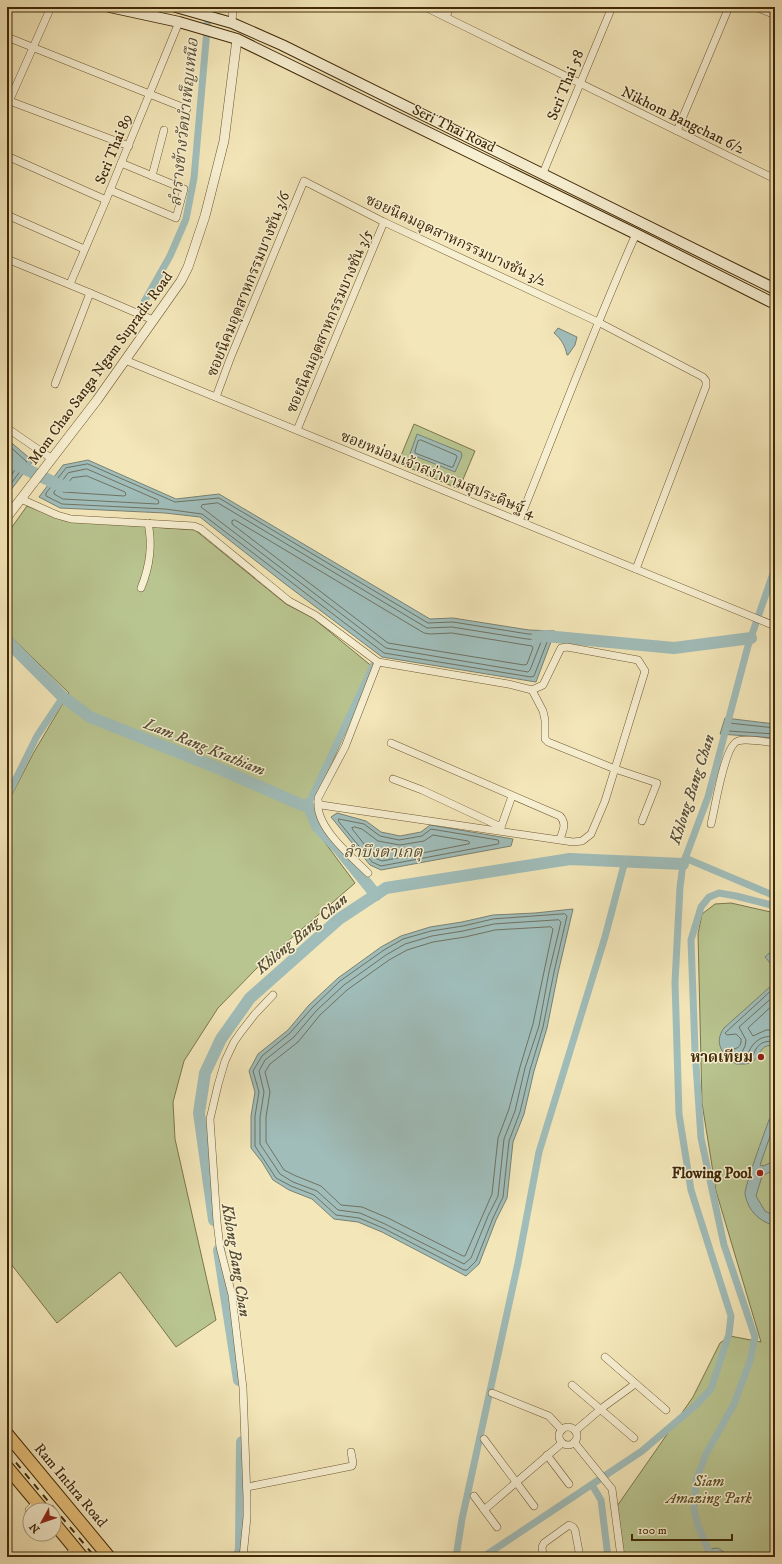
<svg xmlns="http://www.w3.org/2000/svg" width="782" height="1564" font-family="'IM FELL DW Pica','Noto Serif Thai',serif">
	<rect width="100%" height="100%" fill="#f3e6b8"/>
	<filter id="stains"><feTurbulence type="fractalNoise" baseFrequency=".005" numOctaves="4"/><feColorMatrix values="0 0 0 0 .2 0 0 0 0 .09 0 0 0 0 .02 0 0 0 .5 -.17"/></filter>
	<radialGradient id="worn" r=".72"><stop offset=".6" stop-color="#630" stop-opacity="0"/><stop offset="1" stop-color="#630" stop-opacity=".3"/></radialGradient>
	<g fill="#b9c590" stroke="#7c764b">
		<path d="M414,424L475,451L459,489L398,463Z"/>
		<path d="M27,506L66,521L195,530L286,604L313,618L374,668L334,758L310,803L312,825L355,883L257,968L218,1008L184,1061L173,1102L175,1139L216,1320L176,1347L120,1272L57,1323L11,1264L7,1267V804L34,752L69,693L7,633V534Z"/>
		<path d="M731,903L775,913V1557H623L615,1509L693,1397L720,1343L730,1336L761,1342L716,1191L702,1103L698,934L702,914L715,904Z"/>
	</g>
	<g fill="#a0bdba" stroke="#7a8172">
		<path d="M558,328L577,337L575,345L568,355H567C565,345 561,339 554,333Z"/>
		<path d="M417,434L461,452L462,456L455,472L410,454Z"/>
		<path d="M7,439L33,461L7,495Z"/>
		<path d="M88,460L176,499L219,494L430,619L453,618L529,630L555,631L536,682L382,657L284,583L200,517L165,513L60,508L39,497L63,465Z"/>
		<path d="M725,718L775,724V738L720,734Z"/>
		<path d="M337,813L366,821L381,832L400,836L421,832L430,825L513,839L511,846L381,870L370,865L331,817Z"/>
		<path d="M573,909L558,973L547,1028L534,1071L524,1114L513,1142L507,1198L496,1220L479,1264L466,1276L382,1232L358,1222L334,1219L312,1199L289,1190L273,1180L262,1162L251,1148V1116L255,1092L249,1071L258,1054L288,1030L309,1005L338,978L381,947L401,936L430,927L462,922L493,915L535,913Z"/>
		<path d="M775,948V1046C759,1043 762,1055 753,1061C748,1065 742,1064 736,1064C723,1056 713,1043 724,1028L771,986C777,974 774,967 765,957Z"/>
		<path d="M775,1113V1122L760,1165L763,1166L775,1161V1169L762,1176L756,1196L765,1211L775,1216V1226C759,1221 748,1211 745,1194C744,1188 765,1131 769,1120Z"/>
		<path d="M718,1548L731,1557H700L708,1549Z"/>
	</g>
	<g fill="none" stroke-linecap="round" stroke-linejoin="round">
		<g stroke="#707260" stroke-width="1">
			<path d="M421,440L456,455L457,457L453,467H451L415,453V451L418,441Z"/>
			<path d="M7,444L27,462L7,489"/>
			<path d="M7,451L20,463L7,481"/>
			<path d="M88,464L175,502L219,498L428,623L453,622L528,634L548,635L549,637L534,676L531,677L384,653L202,514L165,509L62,504L46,496V493L66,468Z"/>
			<path d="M87,469L158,500L159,503L157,504L63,499L54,494V492L68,473Z"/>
			<path d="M87,476L125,492L126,495L124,496L63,492V490L72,478Z"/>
			<path d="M218,503L427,628L452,627L527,639L540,640L541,642L530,670L528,672L386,648L201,507L202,505Z"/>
			<path d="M235,520L424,633L430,634L452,633L532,646L533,648L527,664L524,665L388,643L232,524V521Z"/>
			<path d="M775,728L729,723L726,729L728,731L775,734"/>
			<path d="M339,819L364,824L380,836L399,840L422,836L431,829L498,840L499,843L498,844L381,866L372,862L339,822Z"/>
			<path d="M355,827L362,829L378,841L400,845L424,841L433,835L468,841L470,843L468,844L382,861L375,858L353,830L352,828Z"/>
			<path d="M565,914L567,916L554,972L543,1027L530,1070L520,1112L509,1141L503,1197L493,1218L476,1261L467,1270H464L383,1228L359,1218L336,1215L314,1195L291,1186L276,1178L255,1146V1116L259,1092L253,1071L262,1056L290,1033L312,1008L340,981L384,950L403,939L431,931L463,926L493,919Z"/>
			<path d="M559,920L561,922L549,972L539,1026L525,1068L515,1111L504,1139L498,1196L488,1216L471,1258L464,1264L385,1224L360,1213L338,1210L317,1191L293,1182L280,1174L260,1144V1117L264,1092L259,1071L265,1060L294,1037L316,1011L344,985L386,955L405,944L432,936L463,931L494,924Z"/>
			<path d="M551,927L553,929L533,1024L520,1067L509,1109L498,1138L492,1194L465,1256H463L388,1218L362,1207L341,1205L321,1186L296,1176L284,1170L266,1142V1117L270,1092L265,1072L270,1064L298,1042L320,1015L347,990L389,960L407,950L433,942L465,937L495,930Z"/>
			<path d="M775,987L725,1033L727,1035L736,1034L741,1039C742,1047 736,1050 729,1049L727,1050C732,1058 742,1064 751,1058C754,1055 754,1052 756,1049C760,1042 768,1040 775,1042"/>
			<path d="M775,995L739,1027L746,1040L745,1046L741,1054L744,1055C750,1053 749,1050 752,1046C758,1038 766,1035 775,1037"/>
			<path d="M775,1003L748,1028L753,1036L766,1030H775"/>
		</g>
		<g stroke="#a0bdba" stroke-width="7">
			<path d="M144,302L170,256L186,219L194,178L209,7"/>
			<path d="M7,797L37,736L63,697"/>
			<path d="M308,805L374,664"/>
			<path d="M685,858L775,896"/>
			<path d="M592,1485L601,1500L608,1557"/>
			<path d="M708,1549L698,1526L694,1510L696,1480L706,1454L734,1404L750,1361L755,1337L724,1245L701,1138L695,1050L691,940L701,907L709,897L719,893L736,896L775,906"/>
			<path d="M456,1557L462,1519L518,1263L539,1152L605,937L625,861"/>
			<path d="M483,1557L642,1451L696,1405L711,1389L729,1334L731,1316L691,1190L679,1114L675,982L680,887L683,864L708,797L748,646L775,568"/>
		</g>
		<g stroke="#a0bdba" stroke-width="12">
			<path d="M7,460L59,485L66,486"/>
			<path d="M537,637L545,636L674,648L751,638"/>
			<path d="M7,641L63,697L90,717L215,767L302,805H308L317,826L338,848L376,895"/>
			<path d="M214,1220L199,1113L205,1073L221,1039L250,998L339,919L386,888L570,859L683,864"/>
			<path d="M219,1250L239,1380"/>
			<path d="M239,1557L241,1549L242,1442"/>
		</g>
		<defs>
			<g id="minor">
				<path d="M425,7L775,179"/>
				<path d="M756,7L775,15"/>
				<path d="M446,17L450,7"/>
				<path d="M232,23L233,7"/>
				<path d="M7,37L187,109"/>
				<path d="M7,100L129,146"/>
				<path d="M7,106L51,7"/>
				<path d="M677,131L729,7"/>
				<path d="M7,156L106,200"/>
				<path d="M543,173L612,7"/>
				<path d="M152,176L164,130"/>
				<path d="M110,190L176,218L184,189L121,163"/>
				<path d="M7,215L84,249"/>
				<path d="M7,259L90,293L153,320"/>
				<path d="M70,284L106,200L179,22"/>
				<path d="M125,360L775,626"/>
				<path d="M55,384L90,293"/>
				<path d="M216,397L230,359L304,181L384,222L598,322L703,377L706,381V386L636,569"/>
				<path d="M7,428L52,459"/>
				<path d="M297,430L384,222"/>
				<path d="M21,499L57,515L71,519L194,526L201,529L289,601L315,615L378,662L508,684L532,690L543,685L561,648L567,647L638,660L645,671L605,801L591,834L582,841L573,842L321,805L318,802V798L345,747L378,662"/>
				<path d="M519,521C558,425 594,328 636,234"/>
				<path d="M141,588C150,566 153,546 148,523"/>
				<path d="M532,690L543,711L545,720V739L548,742L615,769L657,783L642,821"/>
				<path d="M391,743L560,816C567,824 563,830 560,839"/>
				<path d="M393,779L422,790L501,827"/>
				<path d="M318,802C316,828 351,856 368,873"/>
				<path d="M711,824C715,809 724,745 738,741C746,738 766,742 775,743"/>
				<path d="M500,830L512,796"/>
				<path d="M605,1357L666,1410"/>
				<path d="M572,1385L634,1438"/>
				<path d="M492,1393L549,1416L562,1430"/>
				<circle cx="568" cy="1436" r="9"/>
				<path d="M575,1431L602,1408L635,1384"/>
				<path d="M484,1439L534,1506"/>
				<path d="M574,1442L612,1489L621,1557"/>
				<path d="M547,1455L569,1484"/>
				<path d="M247,1487L352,1466L353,1463L351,1452"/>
				<path d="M474,1496L497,1527"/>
				<path d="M484,1510L562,1443"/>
				<path d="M29,1529V1510L36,1503"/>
				<path d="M243,1557L247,1517V1498L243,1388L232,1295L220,1247L217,1222L210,1119L218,1085L225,1061L234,1042L241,1032L255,1014L273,995"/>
				<path d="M543,1557L542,1547L544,1543L569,1525L573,1527L575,1530L580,1557"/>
			</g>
			<g id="tertiary">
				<path d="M7,517L97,400L181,281L188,267L205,216L224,141L237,39"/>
				<path d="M68,1557L76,1550"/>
			</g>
			<g id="secondary">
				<path d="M110,7L179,22L237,39L636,234L775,304"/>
				<path d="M176,7L232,23L282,45L775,289"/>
			</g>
			<g id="trunk">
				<path d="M7,1434L109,1557"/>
				<path d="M7,1467L43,1510"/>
				<path d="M54,1523L82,1557"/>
			</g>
		</defs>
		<use href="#minor" stroke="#6d5832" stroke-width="8"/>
		<use href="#tertiary" stroke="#6d5832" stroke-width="10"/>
		<use href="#secondary" stroke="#402806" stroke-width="12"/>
		<use href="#trunk" stroke="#402806" stroke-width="14"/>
		<use href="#minor" stroke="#f7efd1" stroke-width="7"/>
		<use href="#tertiary" stroke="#f7efd1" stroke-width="9"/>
		<use href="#secondary" stroke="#f7efd1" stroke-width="10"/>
		<use href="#trunk" stroke="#eac37c" stroke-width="12"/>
		<path stroke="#402806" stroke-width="2" stroke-dasharray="7 7" stroke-linecap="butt" d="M7,1452L95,1557"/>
	</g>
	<g fill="#8f2418" stroke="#f7efd1" stroke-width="1.5">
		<circle cx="761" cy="1057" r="4"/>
		<circle cx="760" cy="1173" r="4"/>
	</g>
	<g text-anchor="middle" stroke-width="3" stroke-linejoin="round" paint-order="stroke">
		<g font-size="15" fill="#402806" stroke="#f7efd1">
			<text transform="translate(565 85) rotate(-68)" y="5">Seri Thai 58</text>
			<text transform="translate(683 120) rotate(26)" y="5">Nikhom Bangchan 6/2</text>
			<text transform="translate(454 128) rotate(26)" y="5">Seri Thai Road</text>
			<text transform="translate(113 149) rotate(-68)" y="5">Seri Thai 89</text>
			<text transform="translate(456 240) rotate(25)" y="5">ซอยนิคมอุตสาหกรรมบางชัน 3/2</text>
			<text transform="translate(248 284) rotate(-68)" y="5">ซอยนิคมอุตสาหกรรมบางชัน 3/6</text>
			<text transform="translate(329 321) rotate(-67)" y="5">ซอยนิคมอุตสาหกรรมบางชัน 3/5</text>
			<text transform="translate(100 368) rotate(-54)" y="5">Mom Chao Sanga Ngam Supradit Road</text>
			<text transform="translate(438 474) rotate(22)" y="5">ซอยหม่อมเจ้าสง่างามสุประดิษฐ์ 4</text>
			<text transform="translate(71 1485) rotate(50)" y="5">Ram Inthra Road</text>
		</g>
		<g font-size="15" font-weight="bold" fill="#402806" stroke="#f7efd1" text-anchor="end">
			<text x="753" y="1062">หาดเทียม</text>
			<text x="752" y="1178">Flowing Pool</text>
		</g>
		<g font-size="15" font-style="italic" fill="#5e4f28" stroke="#f7efd1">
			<text x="709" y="1486">Siam<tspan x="709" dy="17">Amazing Park</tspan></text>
		</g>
		<g font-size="16" font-style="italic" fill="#584d33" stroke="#f7efd1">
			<text transform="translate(183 122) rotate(-84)" y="6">ลำรางข้างวัดบำเพ็ญเหนือ</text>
			<text transform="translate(205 746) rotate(22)" y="6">Lam Rang Krathiam</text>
			<text transform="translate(691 789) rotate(-72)" y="6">Khlong Bang Chan</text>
			<text x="383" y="857">ลำบึงตาเกตุ</text>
			<text transform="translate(301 933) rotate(-40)" y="6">Khlong Bang Chan</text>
			<text transform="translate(237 1260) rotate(81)" y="6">Khlong Bang Chan</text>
		</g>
	</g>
	<rect width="782" height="1564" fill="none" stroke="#f3e6b8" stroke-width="24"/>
	<rect x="8" y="8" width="766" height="1548" fill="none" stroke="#402806" stroke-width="2"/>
	<rect x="12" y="12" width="758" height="1540" fill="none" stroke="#402806"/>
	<g transform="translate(42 1522) rotate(230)"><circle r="19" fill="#f7efd1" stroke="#ae9f80"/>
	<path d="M0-3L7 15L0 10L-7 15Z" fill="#8f2418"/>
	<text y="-6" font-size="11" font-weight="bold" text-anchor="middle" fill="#402806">N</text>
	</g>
	<path d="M632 1534v6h100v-6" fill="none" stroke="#402806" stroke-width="2"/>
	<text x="638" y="1534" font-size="12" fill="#402806" stroke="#f7efd1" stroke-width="3" paint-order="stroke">100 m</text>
	<rect width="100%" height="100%" filter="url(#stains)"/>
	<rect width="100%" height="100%" fill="url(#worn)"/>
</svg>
